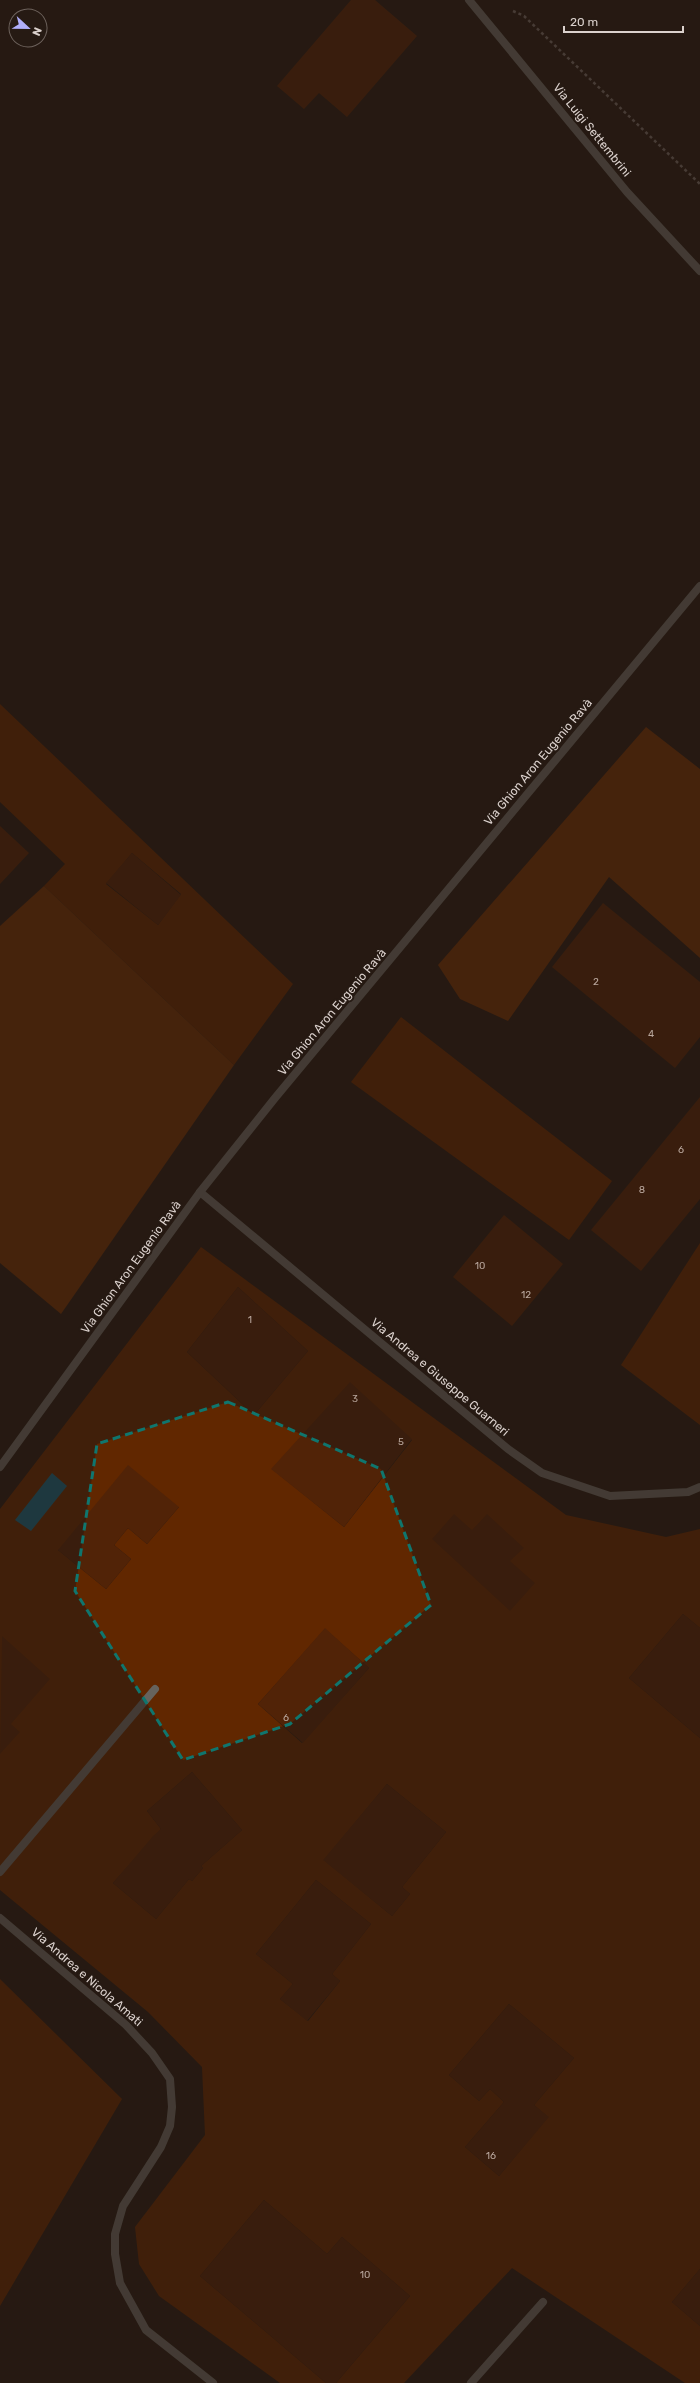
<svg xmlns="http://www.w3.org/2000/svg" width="700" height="2383" font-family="Rubik,sans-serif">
	<rect width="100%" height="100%" fill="#261a13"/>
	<g fill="#612700" fill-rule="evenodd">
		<path d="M0,704L293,984L234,1065L44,886L65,864L0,802ZM132,853L181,894L158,925L106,884Z"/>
		<path d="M401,1017L612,1181L569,1240L351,1082Z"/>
		<path d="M700,1243V1425L621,1365Z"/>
		<path d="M201,1247L566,1515L666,1537L700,1529V1628L683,1614L629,1678L700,1738V2269L672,2302L700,2326V2383H685L512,2268L404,2383H336L410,2296L342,2237L327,2254L264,2200L200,2276L326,2383H280L159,2296L139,2264L135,2227L205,2135L202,2067L148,2012L0,1890V1509ZM238,1287L308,1351L254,1415L187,1352ZM350,1383L412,1440L344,1527L272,1469ZM179,1507L147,1544L128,1528L114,1545L131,1559L106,1589L58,1550ZM325,1629L369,1668L302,1743L258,1704ZM192,1772L242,1830L201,1866L203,1868L192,1881L189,1879L156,1919L113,1883L161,1829L147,1811ZM387,1784L446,1832L402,1887L410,1894L392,1916L324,1860ZM316,1880L371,1924L332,1974L340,1981L308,2021L280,1999L293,1984L256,1954ZM509,2004L574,2058L534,2105L548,2117L499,2176L465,2147L504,2102L490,2089L479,2101L449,2075Z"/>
		<path d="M0,1979L122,2099L0,2306Z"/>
	</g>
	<g fill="#6a2f06">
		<path d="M646,727L700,769V958L609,877L508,1021L460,999L438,965Z"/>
		<path d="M44,886L234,1065L61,1314L0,1263V926Z"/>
	</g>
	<path fill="#155e76" d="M52,1473L67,1486L31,1531L15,1520Z"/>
	<g fill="#512307">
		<path d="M351,0H375L417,36L347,117L319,93L304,109L277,86Z"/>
		<path d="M0,826L29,853L0,884Z"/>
		<path d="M132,853L181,895L158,925L106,883Z"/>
		<path d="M603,903L700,982V1037L675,1068L552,967Z"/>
		<path d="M700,1097V1199L641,1271L591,1230Z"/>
		<path d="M504,1215L563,1264L512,1326L453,1277Z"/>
		<path d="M238,1287L308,1351L254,1415L187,1352Z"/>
		<path d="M350,1382L412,1439L344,1527L271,1469Z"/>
		<path d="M128,1465L179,1507L147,1544L128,1528L114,1545L131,1559L106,1589L58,1550Z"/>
		<path d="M454,1514L472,1530L487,1514L524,1548L510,1561L535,1583L510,1611L432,1539Z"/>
		<path d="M683,1614L700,1628V1738L629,1678Z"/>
		<path d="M325,1628L369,1668L303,1743L258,1704Z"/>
		<path d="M2,1636L50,1679L11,1724L20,1732L0,1754Z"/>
		<path d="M192,1772L242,1830L201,1866L203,1868L192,1881L189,1879L156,1919L113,1883L153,1836L161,1829L147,1811Z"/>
		<path d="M387,1784L446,1832L402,1887L410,1894L392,1916L323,1860Z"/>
		<path d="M316,1880L371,1924L332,1974L340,1981L307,2021L280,1999L293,1984L256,1954Z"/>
		<path d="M509,2004L574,2058L534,2105L549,2117L499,2176L465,2147L504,2102L490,2089L479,2101L449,2075Z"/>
		<path d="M264,2200L327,2254L342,2237L410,2296L336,2383H326L200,2276Z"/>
		<path d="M700,2269V2326L672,2302Z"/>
	</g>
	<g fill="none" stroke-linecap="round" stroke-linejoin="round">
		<path stroke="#6f645f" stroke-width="2.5" stroke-dasharray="3 3" stroke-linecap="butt" d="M513,11L524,16L700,184"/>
		<g stroke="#66635d" stroke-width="8">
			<path d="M469,0L627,192L700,271"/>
			<path d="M200,1192L508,1449L542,1473L610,1496L688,1492L700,1487"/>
			<path d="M0,1467L200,1192L275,1098L700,586"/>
			<path d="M0,1872L155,1689"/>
			<path d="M0,1918L126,2025L152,2053L170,2079L172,2107L170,2126L161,2147L123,2206L115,2234V2254L120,2283L146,2330L213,2383"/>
			<path d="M471,2383L543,2302"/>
		</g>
	</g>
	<path d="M0 0H700V2383H0ZM228,1402L381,1469L431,1605L290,1724L183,1760L75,1591L97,1444Z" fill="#261a13" fill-opacity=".55" fill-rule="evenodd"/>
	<path fill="none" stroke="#0f766e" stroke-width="3" stroke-dasharray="8 5" stroke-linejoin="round" d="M228,1402L381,1469L431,1605L290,1724L183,1760L75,1591L97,1444Z"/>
	<g text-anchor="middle" stroke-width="4" stroke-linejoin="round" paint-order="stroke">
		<g font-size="10" fill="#b8a69c">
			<text x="596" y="985">2</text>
			<text x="651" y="1037">4</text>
			<text x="681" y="1153">6</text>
			<text x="642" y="1193">8</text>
			<text x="480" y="1269">10</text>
			<text x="526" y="1298">12</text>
			<text x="250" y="1323">1</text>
			<text x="355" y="1402">3</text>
			<text x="401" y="1445">5</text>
			<text x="286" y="1721">6</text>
			<text x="491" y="2159">16</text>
			<text x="365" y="2278">10</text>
		</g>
		<g font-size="12" fill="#dbd1cd" stroke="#261a13">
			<text transform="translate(592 130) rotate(51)" y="4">Via Luigi Settembrini</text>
			<text transform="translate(538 762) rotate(-50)" y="4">Via Ghion Aron Eugenio Ravà</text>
			<text transform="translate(332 1012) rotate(-50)" y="4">Via Ghion Aron Eugenio Ravà</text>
			<text transform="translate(131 1267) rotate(-54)" y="4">Via Ghion Aron Eugenio Ravà</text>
			<text transform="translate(440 1377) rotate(40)" y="4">Via Andrea e Giuseppe Guarneri</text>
			<text transform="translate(87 1977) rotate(41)" y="4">Via Andrea e Nicola Amati</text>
		</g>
	</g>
	<g transform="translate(28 28) rotate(112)"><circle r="19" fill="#261a13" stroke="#6e635d"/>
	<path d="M0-3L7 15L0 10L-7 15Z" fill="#b0aefa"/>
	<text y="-6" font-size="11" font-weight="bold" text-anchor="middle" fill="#dbd1cd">N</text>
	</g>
	<path d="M564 26v6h119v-6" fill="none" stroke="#dbd1cd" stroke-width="2"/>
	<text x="570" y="26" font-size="12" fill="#dbd1cd" stroke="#261a13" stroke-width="3" paint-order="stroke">20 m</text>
</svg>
